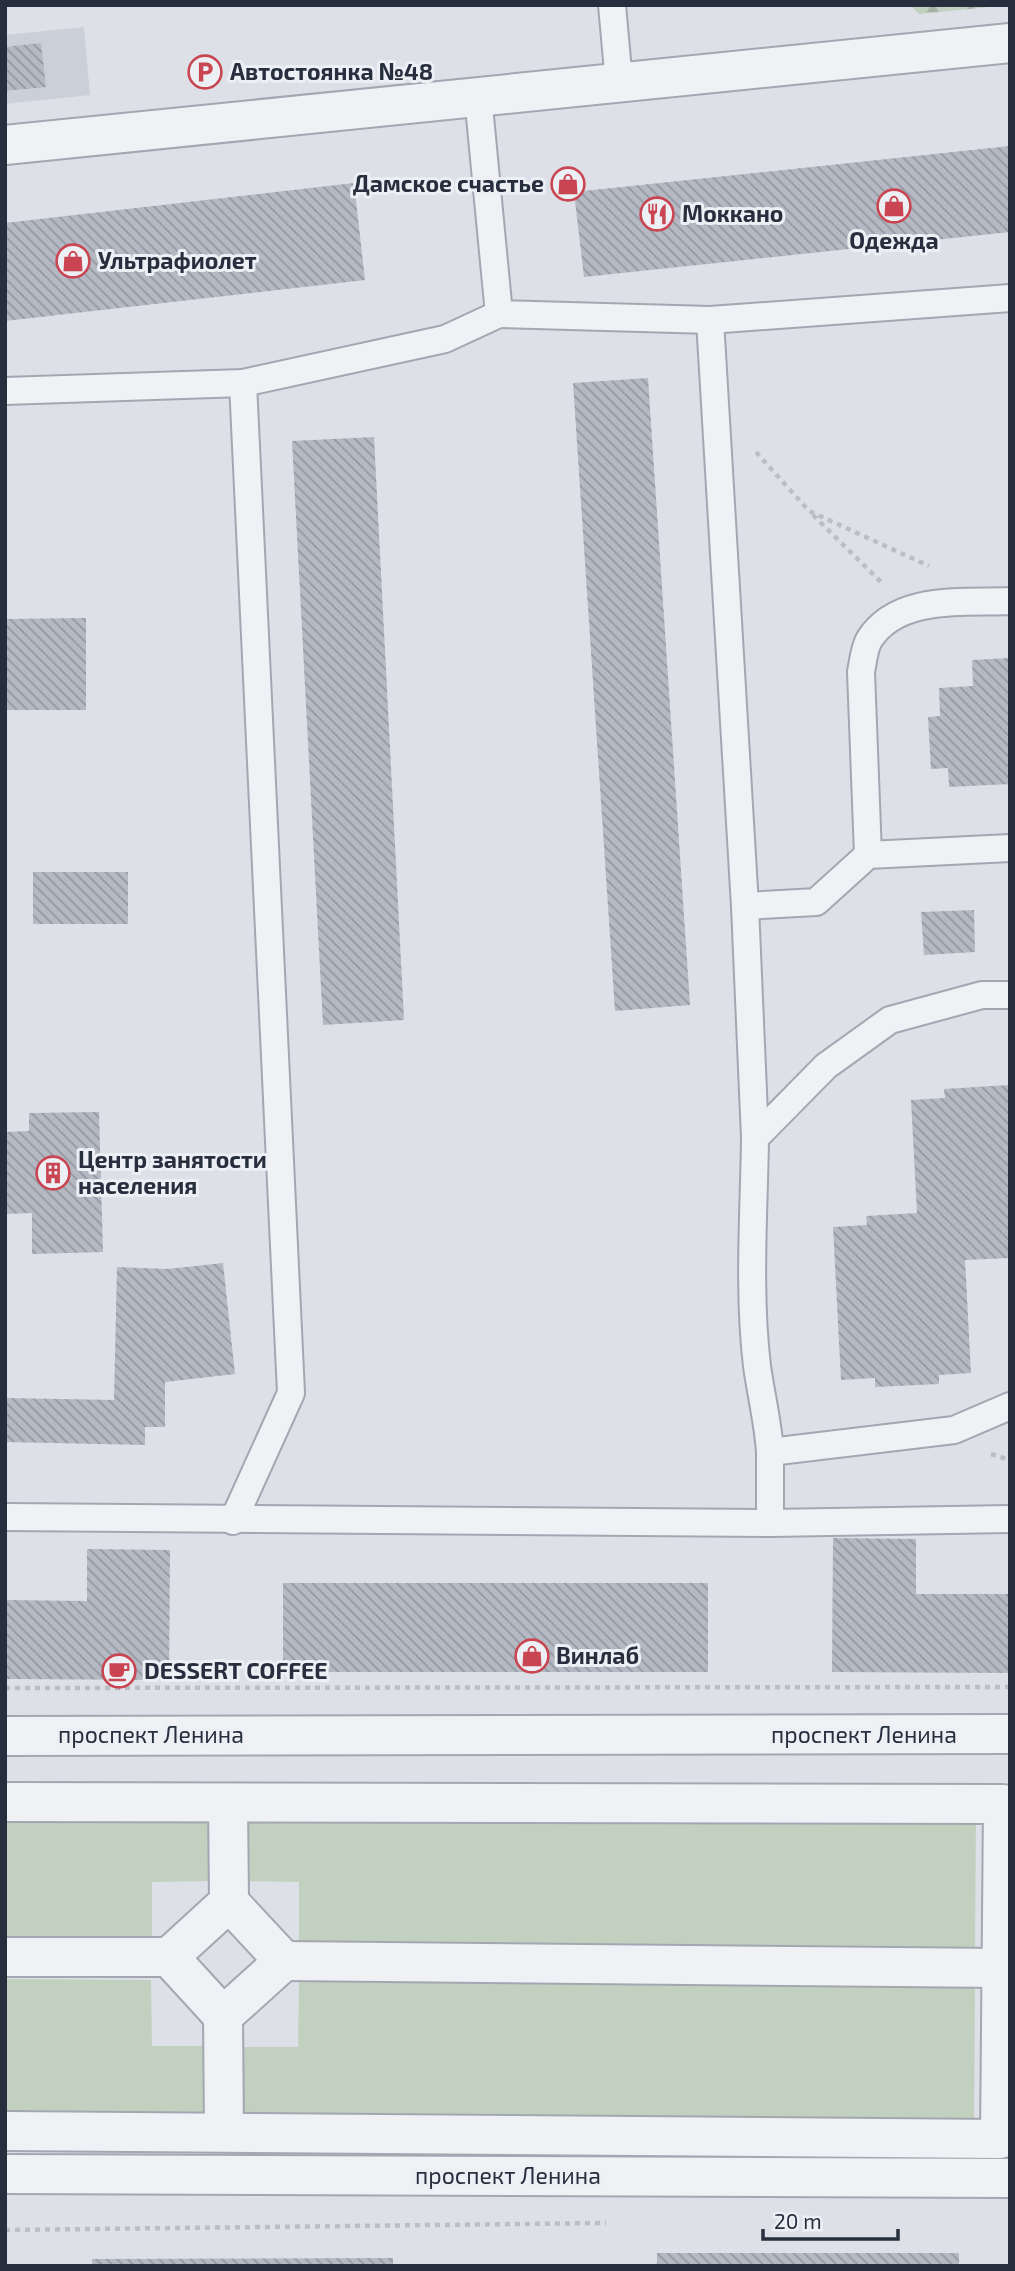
<svg xmlns="http://www.w3.org/2000/svg" width="1015" height="2271" font-family="'Exo 2',sans-serif">
	<defs>
		<pattern id="forest-firs" width="22" height="20" patternUnits="userSpaceOnUse" patternTransform="scale(1.75)"><rect width="22" height="20" fill="#c2d0bf"/><path d="M5 1l3.5 6h-7zM16 11l3.5 6h-7z" fill="#a7b3a5"/></pattern>
		<pattern id="building-back-hatch" width="6" height="6" patternUnits="userSpaceOnUse" patternTransform="scale(1.75)"><rect width="6" height="6" fill="#b5b9c3"/><path d="M-1 5l2 2M0 0l6 6M5-1l2 2" fill="none" stroke="#9397a0"/></pattern>
	</defs>
	<rect width="100%" height="100%" fill="#dde0e7"/>
	<path fill="#cbcfd8" d="M84,27L90,95L5,104V35Z"/>
	<g fill="#c2d0bf">
		<path d="M5,1809L212,1810V1881L152,1882V1947H5Z"/>
		<path d="M239,1810L976,1813L975,1950L299,1948V1882L239,1881Z"/>
		<path d="M5,1979L151,1980L152,2046H211V2118L5,2117Z"/>
		<path d="M299,1981L975,1983L974,2121L238,2118L239,2047H298Z"/>
	</g>
	<path fill="url(#forest-firs)" d="M910,5H1009L919,14Z"/>
	<g fill="url(#building-back-hatch)">
		<path d="M41,43L46,87L5,91V47Z"/>
		<path d="M1010,146V232L584,277L574,192Z"/>
		<path d="M354,183L365,280L5,321V223Z"/>
		<path d="M648,378L690,1005L615,1011L573,383Z"/>
		<path d="M374,437L404,1020L323,1025L292,441Z"/>
		<path d="M86,618V710H5V619Z"/>
		<path d="M1010,658V784L949,787L948,768L931,769L928,717L940,716L939,688L973,686L972,660Z"/>
		<rect x="33" y="872" width="95" height="52"/>
		<path d="M974,910L975,952L924,955L921,912Z"/>
		<path d="M1008,1085L1010,1258L965,1260L971,1373L939,1375V1384L875,1387V1378L841,1380L833,1227L867,1225L866,1216L917,1213L911,1100L945,1098L944,1089Z"/>
		<path d="M99,1112L103,1252L32,1254V1213L5,1214V1132L29,1131V1113Z"/>
		<path d="M223,1263L235,1374L165,1382V1427H145V1445L5,1442V1398L114,1400L117,1267L168,1269Z"/>
		<path d="M833,1538L916,1539V1594H1010V1673L832,1672Z"/>
		<path d="M87,1549L170,1550L169,1680L5,1679V1600L87,1601Z"/>
		<rect x="283" y="1583" width="425" height="89"/>
		<rect x="657" y="2253" width="302" height="13"/>
		<path d="M393,2258V2266H92V2259Z"/>
	</g>
	<g fill="none" stroke-linecap="round" stroke-linejoin="round">
		<defs>
			<g id="service">
				<path d="M612,5L619,82"/>
				<path d="M478,96L499,314L710,320L1010,298"/>
				<path d="M710,320L745,906L755,1138"/>
				<path d="M5,391L243,383L445,339L499,314"/>
				<path d="M868,855L861,672C863,662 864,649 869,640C897,595 962,603 1010,601"/>
				<path d="M745,906L816,902L868,855L1010,848"/>
				<path d="M1010,995H982L890,1020L826,1066L755,1138C754,1213 748,1291 757,1366C761,1395 768,1422 770,1452L954,1430L1010,1406"/>
				<path d="M770,1452V1523L1010,1519"/>
				<path d="M5,1517L770,1523"/>
				<path d="M233,1521L291,1393L243,383"/>
			</g>
			<g id="pedestrian">
				<path d="M5,1802L1003,1804L1000,2139L5,2131"/>
				<path d="M228,1803L229,1902"/>
				<path d="M5,1957H169L229,1902L284,1961L223,2016L169,1957"/>
				<path d="M284,1961L1002,1968"/>
				<path d="M223,2016L224,2132"/>
			</g>
			<g id="minor">
				<path d="M5,145L1010,43"/>
				<path d="M5,2174L1010,2178"/>
			</g>
			<path id="tertiary" d="M5,1736L1010,1734"/>
		</defs>
		<use href="#service" stroke="#a3a7b1" stroke-width="30"/>
		<use href="#pedestrian" stroke="#a3a7b1" stroke-width="42"/>
		<use href="#minor" stroke="#a3a7b1" stroke-width="42"/>
		<use href="#tertiary" stroke="#a3a7b1" stroke-width="42"/>
		<g stroke="#bcbec5" stroke-width="4.5" stroke-dasharray="5 5" stroke-linecap="butt">
			<path d="M756,452L809,511L929,566"/>
			<path d="M813,515L882,583"/>
			<path d="M991,1454L1010,1460"/>
			<path d="M5,1688L1010,1687"/>
			<path d="M5,2230L606,2223"/>
		</g>
		<use href="#service" stroke="#f0f1f5" stroke-width="26"/>
		<use href="#pedestrian" stroke="#f0f1f5" stroke-width="38"/>
		<use href="#minor" stroke="#f0f1f5" stroke-width="38"/>
		<use href="#tertiary" stroke="#f0f1f5" stroke-width="38"/>
	</g>
	<defs>
		<symbol id="parking-ring" viewBox="-11 -11 22 22"><circle r="9.5" fill="#eceff4" stroke="#c94552" stroke-width="1.5"/><path d="M-3.5-5.5H1a3.5 3.5 0 0 1 0 7H-1V5.5H-3.5ZM-1-3.4V-.6H.8a1.4 1.4 0 0 0 0-2.8Z" fill="#c94552"/></symbol>
		<symbol id="shop-ring" viewBox="-11 -11 22 22"><circle r="9.5" fill="#eceff4" stroke="#c94552" stroke-width="1.5"/><path d="M-5-2.5h2.3a2.7 3.5 0 0 1 5.4 0H5L5.5 6h-11ZM-1.5-2.5h3a1.5 2.3 0 0 0-3 0Z" fill="#c94552"/></symbol>
		<symbol id="restaurant-ring" viewBox="-11 -11 22 22"><circle r="9.5" fill="#eceff4" stroke="#c94552" stroke-width="1.5"/><path d="M-5-6h1v4h1v-4h1v4h1v-4h1v5L-1.5 .5V6h-2V.5L-5-1ZM5-6V6H3V1.5H1.5Q1.5-4 5-6Z" fill="#c94552"/></symbol>
		<symbol id="building-ring" viewBox="-11 -11 22 22"><circle r="9.5" fill="#eceff4" stroke="#c94552" stroke-width="1.5"/><path d="M-4-6H4V6H1V3H-1V6H-4ZM-2.5-4.3h1.7v1.8h-1.7ZM.8-4.3h1.7v1.8H.8ZM-2.5-1h1.7V.8h-1.7ZM.8-1h1.7V.8H.8Z" fill="#c94552"/></symbol>
		<symbol id="cafe-ring" viewBox="-11 -11 22 22"><circle r="9.5" fill="#eceff4" stroke="#c94552" stroke-width="1.5"/><path d="M-5.5-4.5H6V0H3Q3 3.5 0 3.5H-2.5Q-5.5 3.5-5.5 0ZM3-3.2v2h1.7v-2ZM-6 4.5H4V6H-6Z" fill="#c94552"/></symbol>
	</defs>
	<g fill-rule="evenodd">
		<use href="#parking-ring" x="186" y="53" width="38" height="38"/>
		<use href="#shop-ring" x="549" y="165" width="38" height="38"/>
		<use href="#shop-ring" x="875" y="187" width="38" height="38"/>
		<use href="#restaurant-ring" x="638" y="195" width="38" height="38"/>
		<use href="#shop-ring" x="54" y="242" width="38" height="38"/>
		<use href="#building-ring" x="34" y="1154" width="38" height="38"/>
		<use href="#shop-ring" x="513" y="1637" width="38" height="38"/>
		<use href="#cafe-ring" x="100" y="1652" width="38" height="38"/>
	</g>
	<g text-anchor="middle" stroke-width="6" stroke-linejoin="round" paint-order="stroke">
		<g font-size="23" font-weight="bold" fill="#272e3d" stroke="#eceff4" text-anchor="start">
			<text x="230" y="80">Автостоянка №48</text>
			<text x="544" y="192" text-anchor="end">Дамское счастье</text>
			<text x="682" y="222">Моккано</text>
			<text x="894" y="249" text-anchor="middle">Одежда</text>
			<text x="98" y="269">Ультрафиолет</text>
			<text x="78" y="1168">Центр занятости<tspan x="78" dy="26">населения</tspan></text>
			<text x="556" y="1664">Винлаб</text>
			<text x="144" y="1679">DESSERT COFFEE</text>
		</g>
		<g font-size="23" fill="#272e3d" stroke="#eceff4">
			<text x="151" y="1743">проспект Ленина</text>
			<text x="864" y="1743">проспект Ленина</text>
			<text x="508" y="2184">проспект Ленина</text>
		</g>
	</g>
	<rect width="1015" height="2271" fill="none" stroke="#272e3d" stroke-width="14"/>
	<path d="M763 2229v10h135v-10" fill="none" stroke="#272e3d" stroke-width="3.5"/>
	<text x="774" y="2229" font-size="21" fill="#272e3d" stroke="#eceff4" stroke-width="5" paint-order="stroke">20 m</text>
</svg>
